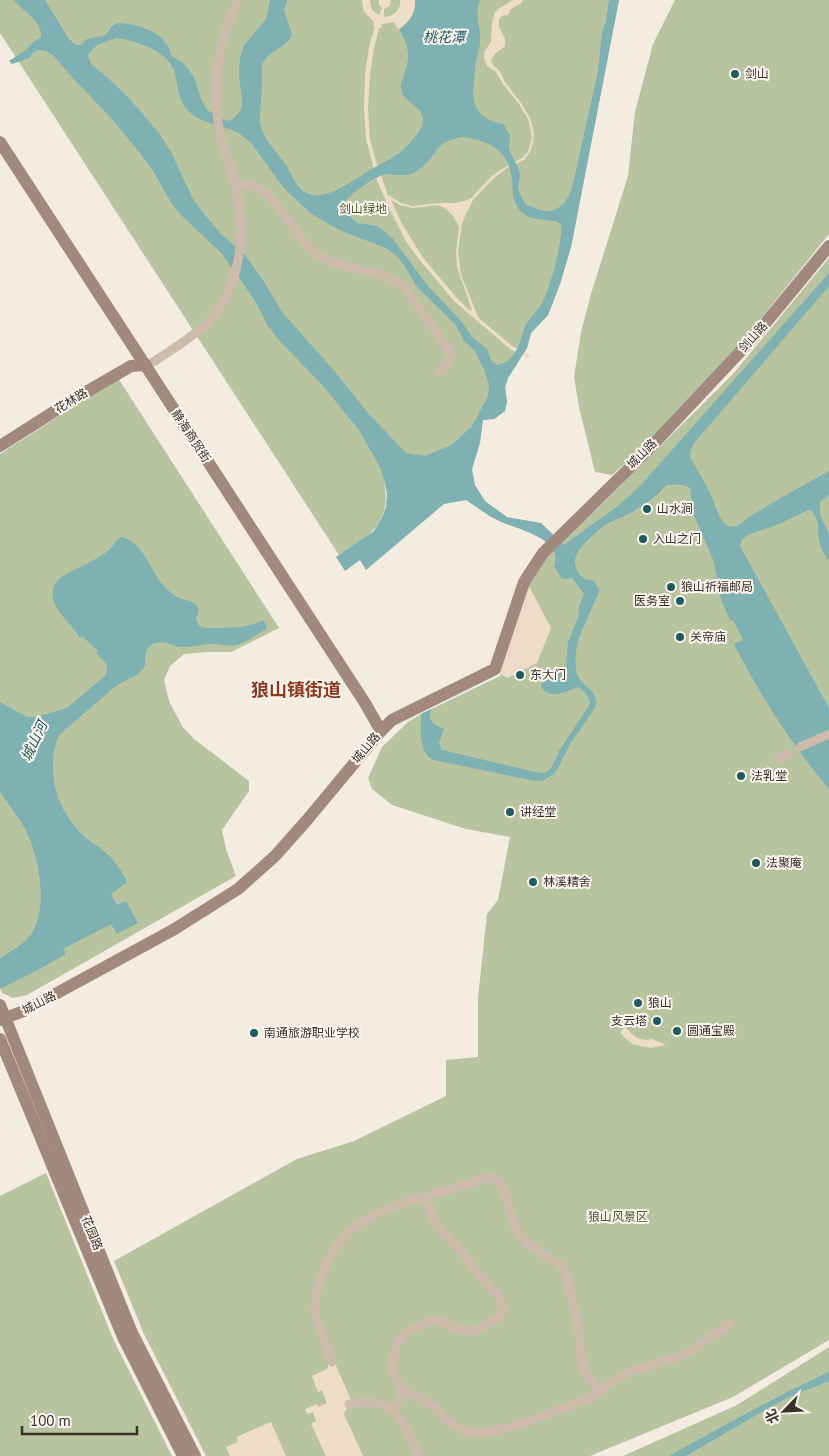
<svg xmlns="http://www.w3.org/2000/svg" width="829" height="1456" font-family="'PT Sans','Noto Sans SC',sans-serif">
	<rect width="100%" height="100%" fill="#f4ebe1"/>
	<g fill="#b8c4a0">
		<path d="M0,0H619L571,247L560,284L548,315L531,333L527,348L508,378L505,387L507,402L505,411L494,419H483L472,426L451,445L425,457L406,454L384,480C392,523 372,534 339,555L0,33Z"/>
		<path d="M675,0H829V234L747,336L642,449L612,475L595,472L579,407L574,377L581,332L591,294L628,176L635,112L653,44Z"/>
		<path d="M829,258V1340L733,1397L590,1456H206L144,1334L114,1261L297,1159L354,1141L446,1096V1060L478,1057V998L487,914L498,900L510,837L466,829L392,805L372,789L368,778L382,747L408,722L421,714L500,676L509,641L528,582L551,551L598,508L733,374Z"/>
		<path d="M118,378L279,628L231,652H207L184,654L170,666L164,680L169,701L182,726L194,739L249,781V791L222,830L226,849L236,876L27,995L13,998L2,993L0,987V454Z"/>
		<path d="M46,1173L114,1341L172,1456H0V1196Z"/>
		<path d="M829,1347V1456H623L737,1405Z"/>
	</g>
	<g fill="#ecdcc8" fill-rule="evenodd">
		<path d="M362,0H370L372,10L379,15L382,8L379,5V0H391L390,6L384,9V17L390,16L396,12L400,6V0H415V10L412,17L402,27L398,30L394,22L382,24L381,28H379L374,48L370,75L368,109L370,139L376,162L388,195L401,203L413,206L438,203H454L465,201L471,198L492,176L500,170L522,158L528,151L532,138L530,126L528,119L519,104L503,84L496,72L487,66L484,59V52L491,42L492,22L495,12L501,7L513,0H523L521,3L511,9L508,15L502,16L499,19V27L505,39V46L495,54L491,60L493,65L500,71L505,82L521,103L530,118L534,132L533,143L530,152L524,160L507,168L494,178L473,200L462,223L458,252L461,275L477,314L480,319L512,346L530,355L528,359L510,349L454,301L418,258L407,243L389,208L377,180L366,139L364,109L365,75L369,47L375,27L373,26L374,22L365,13L363,9ZM391,200L400,205L413,208L438,205L446,209L453,216L459,227L456,252L457,267L472,310H469L457,298L434,271L422,256L402,224Z"/>
		<path d="M528,584L551,628L537,663L507,678L495,669Z"/>
		<path d="M625,1027L632,1034L637,1038L646,1040L652,1039L666,1045L650,1048L633,1044L625,1038L620,1032Z"/>
		<path d="M334,1361L351,1400L344,1414L363,1456H326L311,1424L316,1421L313,1412L307,1414L305,1409L317,1404L318,1407L327,1403L322,1390L318,1392L312,1376L325,1370L328,1368V1364Z"/>
		<path d="M271,1422L286,1456H230L226,1447L238,1442L236,1437Z"/>
	</g>
	<g fill="#7fb0b2" fill-rule="evenodd">
		<path d="M14,0H45L69,39L76,45H81L87,39L106,35L112,26L118,23C135,24 157,29 167,45C170,48 170,52 171,56L182,62L190,71L195,80L201,99L207,110L223,119L228,121L233,119L241,110L242,102L239,74L240,58L244,45L266,19L270,0H287L284,11L292,34C288,49 266,50 262,66C261,72 263,79 262,85C262,97 259,111 260,123C263,139 277,152 286,165C293,176 297,192 312,195C331,198 355,179 370,170C381,164 393,158 403,150C409,145 421,131 423,123C426,105 400,103 401,86C401,81 404,77 405,72C411,55 408,44 399,29C410,23 416,12 415,0H480C474,17 481,25 480,42C480,47 478,51 477,57C475,64 475,72 474,80C471,104 476,119 503,124L510,135L509,148L511,154L519,169L520,176L518,189L520,194L526,205L544,211H551L558,208L564,204L569,196L573,184L598,71L602,32L606,21L609,0H619L571,247L560,284L548,315L531,333L527,348L508,378L505,387L507,402L505,411L494,419L483,420L480,443L472,469L475,485L485,501L507,517L541,523L564,545L568,542L618,506L640,486L829,273V286L695,442C691,448 689,452 691,459C698,471 704,481 710,493C714,501 719,519 725,524C728,527 732,527 736,526C743,524 746,518 752,515C777,500 803,485 829,471V495L820,502V515L829,534V559H827C824,554 820,546 819,540C816,526 822,524 811,510H808L777,525L750,534L742,539L740,546L829,708V789C791,744 761,697 734,644L743,640L733,620L730,621L720,596L714,562L693,513L690,488C685,484 675,484 668,485C664,486 662,490 659,493C652,499 643,505 634,511C626,516 615,519 607,524C601,527 597,532 592,536C582,546 569,557 578,572C582,579 586,580 593,580L600,590L579,637C576,648 574,663 577,674C582,688 600,689 595,708L570,744L558,768L554,774L542,781H535L438,761C434,760 429,759 427,755C419,745 421,726 421,714L431,709L430,719L434,724L444,729L439,743L442,750L535,772L545,773L551,769L559,751L588,707L590,702L586,693L578,687C566,692 550,700 541,687L542,683L561,673L566,667L568,642L578,618L579,607L584,594L572,578L565,579L561,578L554,566C565,539 516,529 499,521C488,516 477,507 466,500L444,504L366,570L360,560L345,571L336,557L374,531L382,518L386,507L387,493L384,480L380,467L359,430L324,387L278,339L268,326L254,299L222,254L179,213L172,204L155,174L140,153L110,117L71,76L54,56L46,51L38,50L33,53L29,58L12,64L9,61L26,50L33,42L41,37C43,22 23,11 14,0ZM117,38C137,41 168,51 174,71C178,84 178,101 188,111C200,123 222,125 237,132C243,135 247,140 252,144L283,187L309,212L332,226L347,233L386,248L397,256L404,265L417,287L455,324L464,341L475,351L484,370L489,384L488,396L472,426L451,445L425,456L406,453L368,413L336,373L282,312L263,280L245,255L221,234L205,215L193,199L171,152L159,133L128,97L108,78L91,64L88,56C92,45 107,41 117,38ZM463,137C491,141 511,152 512,183C513,195 513,206 524,214C533,221 547,219 558,222L561,225C563,241 550,290 541,305C537,312 529,318 525,327C519,342 517,362 497,365L491,360L487,349L473,338L461,321L428,286L393,239L378,226L358,223L351,218L344,208L345,201C354,192 375,175 388,174C392,174 391,175 395,175C402,176 412,175 418,170C439,156 431,142 463,137Z"/>
		<path d="M122,537C144,543 150,571 164,586C168,591 173,595 179,598C193,603 203,601 196,619L199,626L205,628C225,627 245,630 263,620L267,628C258,634 247,642 236,645C227,647 217,643 208,644C199,645 190,647 181,647C175,647 172,644 167,643C151,639 142,650 146,665L138,674L116,686L59,735C54,745 53,757 53,769C53,794 65,818 83,835C90,842 100,847 107,854C116,862 122,872 127,882L111,894L117,905L126,901L138,923L117,934L111,924L63,949L66,954L36,971L0,989V958C10,952 21,946 28,938C51,912 39,852 23,825C18,816 2,797 0,790C0,783 0,774 0,767C0,745 0,723 0,702L27,717H36L67,708L104,677C112,666 104,662 96,653L98,651L82,636L80,638C74,628 68,623 61,614C53,604 48,590 59,579C63,575 86,564 92,561C99,557 106,553 111,548C115,543 116,539 122,537Z"/>
		<path d="M829,1372V1381L791,1396L765,1410L686,1456H669C722,1427 774,1397 829,1372Z"/>
	</g>
	<g fill="none" stroke-linecap="round" stroke-linejoin="round">
		<g stroke="#cdbbac" stroke-width="9">
			<path d="M236,187C241,186 246,184 251,185C276,189 293,236 314,252C341,274 380,265 406,289L449,350C453,360 447,365 440,372"/>
			<path d="M146,365L155,361C172,349 192,338 207,323C244,285 247,225 233,177C229,161 222,146 219,129C212,87 218,39 238,0"/>
			<path d="M800,747L829,734"/>
			<path d="M777,759L789,754"/>
			<path d="M427,1196L431,1213L438,1228L460,1250L488,1286L498,1295L502,1305V1310L500,1315L497,1320L478,1330L464,1331L441,1321L436,1320L422,1324L402,1336L396,1345L393,1366V1372L403,1392L422,1398L436,1409L448,1422L456,1427L472,1433H481L506,1428L525,1423L591,1397L628,1372L687,1354L730,1323"/>
			<path d="M332,1362L315,1314C314,1298 318,1284 324,1269C348,1210 404,1204 457,1187C466,1185 489,1173 497,1180C510,1192 507,1213 516,1229C523,1241 534,1249 546,1256C553,1260 560,1262 564,1270C569,1277 569,1287 571,1295C573,1305 576,1315 578,1325C580,1338 579,1353 583,1366C585,1375 595,1384 600,1391"/>
			<path d="M349,1404C358,1403 368,1401 376,1403C401,1407 409,1437 419,1456"/>
			<path d="M393,1411L403,1392"/>
		</g>
		<g stroke="#a18a7d" stroke-width="12">
			<path d="M0,142L365,703L381,731"/>
			<path d="M0,446L69,402L131,366L146,365"/>
			<path d="M0,1005L132,1333L195,1456"/>
			<path d="M0,1020L24,1011L173,930L238,889L275,856L307,820L381,731L392,720L495,669L524,582L543,553L648,450L754,337L829,246"/>
			<path d="M0,1039L123,1337L183,1456"/>
		</g>
	</g>
	<g fill="#1f5a5e" stroke="#fbf5ee" stroke-width="2">
		<circle cx="735" cy="74" r="5"/>
		<circle cx="647" cy="509" r="5"/>
		<circle cx="643" cy="539" r="5"/>
		<circle cx="671" cy="587" r="5"/>
		<circle cx="680" cy="601" r="5"/>
		<circle cx="680" cy="637" r="5"/>
		<circle cx="520" cy="675" r="5"/>
		<circle cx="741" cy="776" r="5"/>
		<circle cx="510" cy="812" r="5"/>
		<circle cx="756" cy="863" r="5"/>
		<circle cx="533" cy="882" r="5"/>
		<circle cx="638" cy="1003" r="5"/>
		<circle cx="657" cy="1021" r="5"/>
		<circle cx="677" cy="1031" r="5"/>
		<circle cx="254" cy="1033" r="5"/>
	</g>
	<g text-anchor="middle" stroke-width="4" stroke-linejoin="round" paint-order="stroke">
		<g font-size="12" fill="#3b302b" stroke="#fbf5ee" text-anchor="start">
			<text x="745" y="78">剑山</text>
			<text x="657" y="513">山水涧</text>
			<text x="653" y="543">入山之门</text>
			<text x="681" y="591">狼山祈福邮局</text>
			<text x="670" y="605" text-anchor="end">医务室</text>
			<text x="690" y="641">关帝庙</text>
			<text x="530" y="679">东大门</text>
			<text x="751" y="780">法乳堂</text>
			<text x="520" y="816">讲经堂</text>
			<text x="766" y="867">法聚庵</text>
			<text x="543" y="886">林溪精舍</text>
			<text x="648" y="1007">狼山</text>
			<text x="647" y="1025" text-anchor="end">支云塔</text>
			<text x="687" y="1035">圆通宝殿</text>
			<text x="264" y="1037">南通旅游职业学校</text>
		</g>
		<g font-size="12" fill="#4a5a2e" stroke="#fbf5ee">
			<text x="363" y="213">剑山绿地</text>
			<text x="618" y="1221">狼山风景区</text>
		</g>
		<g font-size="12" fill="#3b302b" stroke="#fbf5ee">
			<text transform="translate(753 337) rotate(-48)" y="4">剑山路</text>
			<text transform="translate(71 401) rotate(-31)" y="4">花林路</text>
			<text transform="translate(191 436) rotate(57)" y="4">静海商贸街</text>
			<text transform="translate(642 454) rotate(-45)" y="4">城山路</text>
			<text transform="translate(366 748) rotate(-50)" y="4">城山路</text>
			<text transform="translate(39 1003) rotate(-27)" y="4">城山路</text>
			<text transform="translate(92 1233) rotate(68)" y="4">花园路</text>
		</g>
		<g font-size="14" font-style="italic" fill="#1f5a5e" stroke="#fbf5ee">
			<text x="444" y="42">桃花潭</text>
			<text transform="translate(34 741) rotate(-65)" y="5">城山河</text>
		</g>
		<g font-size="18" font-weight="bold" fill="#8c3b22" stroke="#fbf5ee">
			<text x="296" y="696">狼山镇街道</text>
		</g>
	</g>
	<g transform="translate(784 1411) rotate(246)" stroke="#fbf5ee" stroke-width="4" paint-order="stroke">
	<path d="M0-4L9 19L0 12L-9 19Z" fill="#3b302b"/>
	<text y="-8" font-size="14" font-weight="bold" text-anchor="middle" fill="#3b302b">北</text>
	</g>
	<path d="M22 1426v8h115v-8" fill="none" stroke="#3b302b" stroke-width="2.5"/>
	<text x="30" y="1426" font-size="15" fill="#3b302b" stroke="#fbf5ee" stroke-width="4" paint-order="stroke">100 m</text>
</svg>
